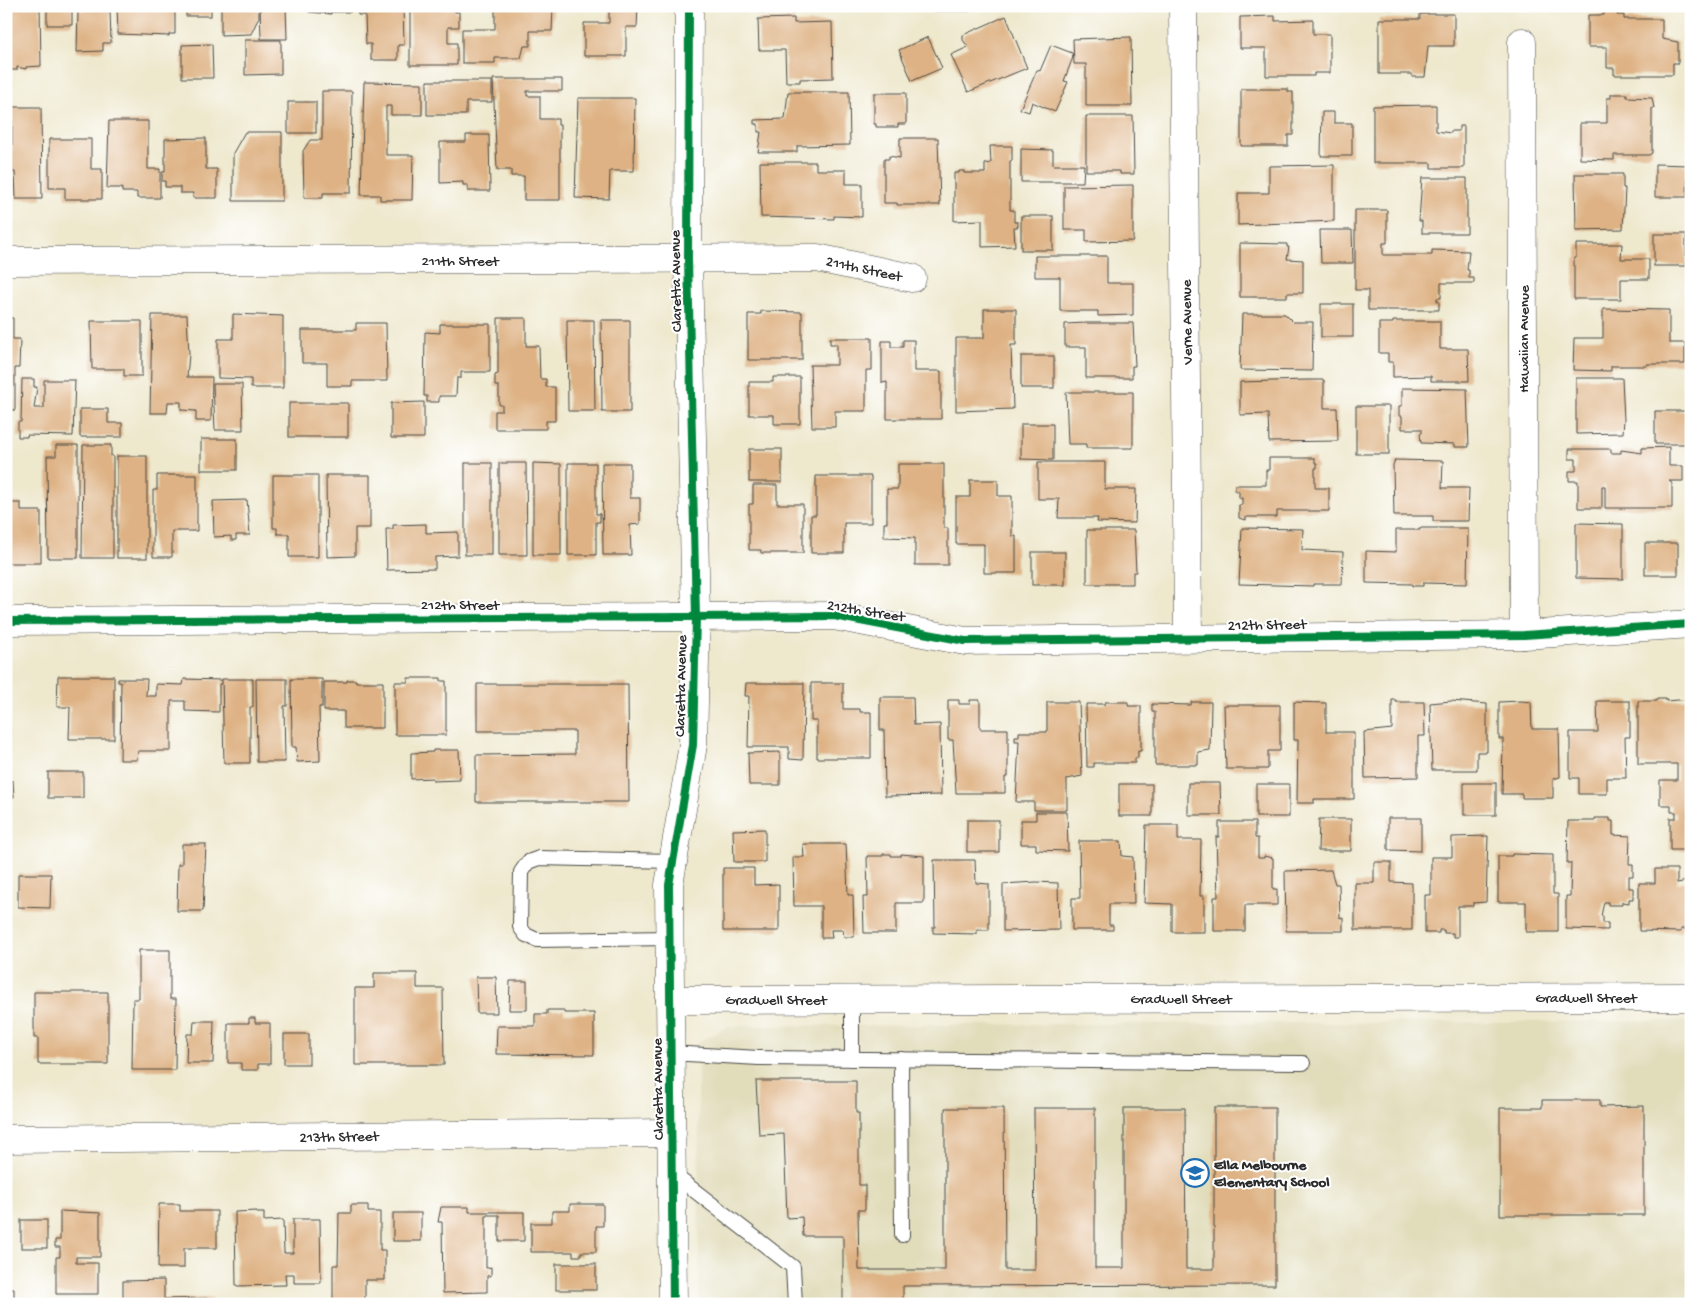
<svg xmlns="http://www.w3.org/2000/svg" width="1697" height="1310" font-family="'Gochi Hand',sans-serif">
	<rect width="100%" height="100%" fill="#fff"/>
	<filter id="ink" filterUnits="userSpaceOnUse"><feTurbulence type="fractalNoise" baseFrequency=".02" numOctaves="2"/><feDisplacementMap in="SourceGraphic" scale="10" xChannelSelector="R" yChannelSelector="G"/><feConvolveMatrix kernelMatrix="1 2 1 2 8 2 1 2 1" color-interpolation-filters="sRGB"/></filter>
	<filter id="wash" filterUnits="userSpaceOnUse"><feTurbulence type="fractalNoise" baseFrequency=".0096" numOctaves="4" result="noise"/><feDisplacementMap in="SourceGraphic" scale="20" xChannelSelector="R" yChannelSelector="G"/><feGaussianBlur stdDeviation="1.12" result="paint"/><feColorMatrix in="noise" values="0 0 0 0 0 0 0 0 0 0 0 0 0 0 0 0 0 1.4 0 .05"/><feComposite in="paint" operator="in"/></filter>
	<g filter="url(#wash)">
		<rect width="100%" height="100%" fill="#eee8cd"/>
		<path fill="#e1dcba" d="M1691,1021V1304H699L698,1042L729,1026Z"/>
		<g id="blocks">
			<g fill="#deb284">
				<path d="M6,6H40L41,66L26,67V69L17,67V70H6V38H10V16H6Z"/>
				<rect x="47" y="6" width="25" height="19"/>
				<path d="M117,6H175V34H169V36L118,34Z"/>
				<rect x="186" y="6" width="25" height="10"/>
				<path d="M221,6H259V17L251,34L221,35Z"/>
				<path d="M260,6H286L287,39H261Z"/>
				<path d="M309,6H351V12H331V14L309,12Z"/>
				<path d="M358,6H403L404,45H398V60H371V44H366L365,15H358Z"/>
				<path d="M410,6H455V12H459V27H448V43H457V65H410Z"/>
				<path d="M495,6H553L552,31H530V46H524L521,58H495V63H462V29H495Z"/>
				<path d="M609,6H638L637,27H626V56H584V23H609Z"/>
				<rect x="760" y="6" width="33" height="6"/>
				<rect x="809" y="6" width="24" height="2"/>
				<rect x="922" y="6" width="47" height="5"/>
				<rect x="1387" y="6" width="31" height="3"/>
				<path d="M78,10H110L111,43H103V51L77,52Z"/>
				<path d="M1604,10H1617V15H1624V19H1662V39L1678,42V63H1673V75H1614V68H1607V47H1588V15H1604Z"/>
				<path d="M1420,14H1454V46H1428L1425,77H1412V74H1379V19H1420Z"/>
				<path d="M1006,16L1027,68L968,92L951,55L968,47L963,40V35Z"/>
				<path d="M1275,16V21L1313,20V34H1330V73H1314V76H1266V48H1240V17Z"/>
				<path d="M794,18V23L832,22L833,78L800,79V82H786L785,50H759L758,19Z"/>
				<path d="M928,37L942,68L912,81L899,50Z"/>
				<path d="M1131,37L1132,106H1086V64H1074L1073,39Z"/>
				<path d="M245,40H281V74L245,75Z"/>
				<path d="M212,44L213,78H182V45Z"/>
				<path d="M1051,45L1072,53L1073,57L1064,81L1068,82L1055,112L1032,102L1029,112L1020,109L1037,70L1040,71Z"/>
				<path d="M493,79H562V91H527V96H540V119H558V125H560V200H524V176H511V170H497Z"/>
				<path d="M427,81H492V102H466V115H427Z"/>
				<path d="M364,82L422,83V115H391V106H386V155H413L412,200H380V195H361Z"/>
				<path d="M1241,89H1288V92H1293V135H1288V146H1241Z"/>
				<path d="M322,91H352L351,193H323V198H304L303,151L310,140H322Z"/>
				<path d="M788,92H849L850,145L797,146V152H758L761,132H758V124H754V120L785,119Z"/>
				<path d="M874,93H906V124H898V127H876V124H874Z"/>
				<path d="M1611,94H1627V97L1652,98L1654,108H1652V153L1649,155H1614V160L1580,159V123H1607V98H1611Z"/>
				<path d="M578,98H635L634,171H610L609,199L575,198Z"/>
				<rect x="288" y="102" width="28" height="31"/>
				<path d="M1436,105V131L1451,133V131H1459V126H1464V168H1431V163H1373V106Z"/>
				<path d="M12,107H41L42,199H16L15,172H12Z"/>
				<path d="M1322,112H1334V123H1352V156H1321Z"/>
				<path d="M1086,116H1133L1134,174H1120V171H1086Z"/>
				<path d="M109,121H148V169H160V198H137V192H122V188H107Z"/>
				<path d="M245,132H282V201H233V153Z"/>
				<path d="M466,135H489L490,191H468V185H463V182L440,183V142H466Z"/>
				<path d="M206,138V169H217V198H193V193H180V187H165V181H162V172H165V139Z"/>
				<path d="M900,138H938L940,205H897V203H884V159H889V156L900,158Z"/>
				<path d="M49,139H91V169H102V199H65V188H49Z"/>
				<path d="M990,146H1012V161H1010V210H1014V222H1018V227H1014L1015,246L982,247V220L954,221V173H959V171H964V173H985V164L991,163Z"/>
				<path d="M1021,149L1053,150V165H1084L1083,182H1021Z"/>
				<path d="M760,162H816V170H846V184H862V217L834,216V219L761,217Z"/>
				<path d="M1655,164L1688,165L1687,197H1655Z"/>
				<path d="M1334,165V221L1238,225V193H1269V166Z"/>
				<path d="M1575,174H1623V188H1625L1623,229L1576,230Z"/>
				<path d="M1422,178H1467V233H1422V221H1419Z"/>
				<path d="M1133,185V241L1086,242V230H1064V186Z"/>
				<path d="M1355,210H1387V243H1383V255H1432V250L1469,251L1467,270H1469V278H1474V283H1441V298H1437V301H1439V310H1368V290H1355Z"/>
				<rect x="1021" y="216" width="32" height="34"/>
				<path d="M1320,230H1352L1353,263H1321Z"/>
				<rect x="1654" y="234" width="32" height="32"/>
				<path d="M1240,243L1287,244V247H1289L1287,259L1303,260V293H1287V297H1240Z"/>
				<path d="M1576,244H1622L1621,259H1649V279H1621V299H1574V258H1576Z"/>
				<path d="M1035,256H1107V283H1133V315L1098,316V311H1060V277H1035Z"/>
				<rect x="1321" y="304" width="32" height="33"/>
				<path d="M984,309H1016V345H1011L1013,409L956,411V338H984Z"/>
				<path d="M1603,309L1669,310V343H1685V364H1647V366H1611V371L1573,370L1574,338H1603Z"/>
				<path d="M761,311L802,312V360H748V314H761Z"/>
				<path d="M233,314L283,316V388H251V379L218,378V339H233Z"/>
				<path d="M1242,314H1285L1293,322H1313L1312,371L1240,370Z"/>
				<path d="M152,315H187L189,354L187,377H212L211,421H196V411L181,410V402H168L167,413H150Z"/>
				<path d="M6,318H13V339H20L19,368H15V410H10L9,431H6Z"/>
				<path d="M498,318H526V346H539L540,379H546V387H555V421H546V429H495V411H502V405H499V386H495V375L498,374Z"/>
				<path d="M567,320H594L595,411H568Z"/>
				<path d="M601,320H630V412H602Z"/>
				<path d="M91,321H142V376H124V369H92Z"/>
				<path d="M1393,321H1440V349H1468L1469,381H1431V376L1393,377V362H1388V353H1379V323H1393Z"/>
				<path d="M356,323H386L387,381H352V386H327V363H302V330H356Z"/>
				<path d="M1086,323H1133L1135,366H1132V378H1086V347H1065V324Z"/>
				<path d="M440,324H490V372H461V378H457L456,396H439V402H427V396H424L425,332L440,333Z"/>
				<path d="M830,338H872V370H866V411H835V427H812L810,365H837V344H830Z"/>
				<path d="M903,340H914V371H941V419H887V382L882,383V341H891V347H903Z"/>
				<rect x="1021" y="356" width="33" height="32"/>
				<path d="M773,377H800V424H774V415H749V382H773Z"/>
				<path d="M1576,378H1622L1624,420L1623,433L1576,434Z"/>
				<path d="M22,379H34V387H37L34,408H44V380H75L73,436L27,435V437H18V422H21Z"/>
				<path d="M1306,380H1324V408H1337L1338,441L1269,442L1268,414L1240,415V382Z"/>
				<path d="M213,384H242L243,430H215Z"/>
				<path d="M1402,388L1467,389L1469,447H1455V444L1421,443L1420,433H1422V429H1402V416H1399V406H1402Z"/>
				<path d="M1066,392H1133V448H1086V444H1068Z"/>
				<path d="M424,402V438H391V403Z"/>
				<rect x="289" y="403" width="59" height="34"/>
				<rect x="1356" y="406" width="33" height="48"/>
				<path d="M80,409H108V423H122V437H80Z"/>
				<path d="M1655,411H1688L1687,444H1655Z"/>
				<path d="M1021,424H1053V460L1021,459Z"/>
				<rect x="201" y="439" width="36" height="31"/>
				<path d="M56,445H78V558H48L47,456H56Z"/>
				<path d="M83,445H111V456H113V558H82Z"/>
				<path d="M1669,447V466H1683V481H1669L1672,483V508H1605V486H1602V508H1578V481H1569V471H1576V459H1569V449H1611V453H1621V450L1642,453V448Z"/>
				<rect x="749" y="449" width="33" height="33"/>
				<rect x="117" y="456" width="30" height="102"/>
				<path d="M1269,458H1315V463H1317V468H1315V488H1329V511H1277V517H1246V520L1239,518V505H1242V498H1239V491H1235V485H1266V470H1269Z"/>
				<path d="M1395,460L1443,461L1442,488H1469L1468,521H1433V516H1394L1393,465Z"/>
				<path d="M1038,462H1105V489H1136L1135,523L1097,522L1098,518H1058L1059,499H1038Z"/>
				<rect x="465" y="463" width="27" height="92"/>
				<path d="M499,463H526L527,555H499Z"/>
				<path d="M533,463L561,464V555H533Z"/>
				<path d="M568,463H596V514H600V522H596V555H568Z"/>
				<path d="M602,463H630V498H640V524L630,525L631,555H603Z"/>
				<path d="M898,464H944V528H948V565H915V538L884,537V523H887V489H898Z"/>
				<path d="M157,475H197V531H172V557H153V490H157Z"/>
				<path d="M273,475H318V557H289V534H277V528H273Z"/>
				<path d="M326,475H370V528H355V556L327,557Z"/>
				<path d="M816,476H871V523H844V553H811V515H816Z"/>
				<path d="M970,480H998V496H1012V536H1016V573H984V544H956V497H970Z"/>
				<path d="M753,485H777V504H803V553H761V550H749V504H753Z"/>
				<path d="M247,500L250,535H236V540H231V536L214,537L213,501Z"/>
				<path d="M11,503H21V511H41V563H6V511H11Z"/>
				<path d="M1576,523L1623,524V579L1576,578Z"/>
				<path d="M426,524V533L458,532V556L435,557V569L387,570L386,529H393V525Z"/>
				<path d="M1242,528L1303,529L1302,550L1343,552L1342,584H1313V586L1239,584Z"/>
				<path d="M1420,528H1468L1467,584L1423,583V586H1412V584L1366,583V551L1396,552V530H1420Z"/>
				<path d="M1087,530H1134L1136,572H1133V584H1087Z"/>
				<rect x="1645" y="543" width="33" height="32"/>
				<rect x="1032" y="552" width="33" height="33"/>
				<path d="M58,676H114V739H69L70,707H57Z"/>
				<path d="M408,678H441V681H446V735H395V682H408Z"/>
				<path d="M118,679H147L146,696H156V684L183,685L184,679L221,680V684H219V712L185,711V701H171V751H138L137,760H120L121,682H118Z"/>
				<path d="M222,679H253V707H250V763H224Z"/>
				<path d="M256,679H287V706H284L285,762H257Z"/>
				<path d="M291,679H322V707H319L320,761L297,762L296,747H292Z"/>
				<path d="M347,680H356V682H383V728H344V711H324V682H347Z"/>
				<path d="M746,683H804L803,760L789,759V747H748L749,696H745Z"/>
				<path d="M811,683H843V709H860V712H871V758H817V721H811Z"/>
				<path d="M477,684H628L629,802H476V755L575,754V731H477Z"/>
				<path d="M880,697H913L914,725L940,724L941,795L885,796L884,730H880Z"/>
				<path d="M1657,699H1666V701L1691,699V812H1688V818H1691V850H1670V818H1676V812H1671V805H1660V780H1677V764H1638V701H1657Z"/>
				<path d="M948,700H959V704H970V700H980V729H1008V777H1005V793H956L953,740H948Z"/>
				<path d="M1392,700H1396V702H1424L1425,736H1418V777L1365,778L1364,732L1392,729Z"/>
				<path d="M1451,701L1487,704V752H1477V770H1432L1430,703Z"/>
				<path d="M1521,701L1531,702L1532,729H1559L1560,777L1553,779V798H1522V794H1502L1503,739H1499V702Z"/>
				<path d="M1597,701H1630V737H1625L1626,778H1607V794H1579V778H1570V732H1598Z"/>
				<path d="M1047,702H1079L1082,776L1067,779V810H1034V802H1016L1019,741H1015V736H1019V732H1047Z"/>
				<path d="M1105,702H1128V706H1141V751H1138V758H1135V763H1094V767H1087L1086,704H1105Z"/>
				<path d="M1191,702H1211L1210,750L1198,752V765H1155V712H1152V704L1191,705Z"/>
				<path d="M1294,702L1326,703V732H1354V799H1314V803H1297L1298,740H1294Z"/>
				<path d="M1224,705H1280V751H1268V769H1226Z"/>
				<path d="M6,708H9V781H13L14,797H6Z"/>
				<path d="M433,750H459L460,780L433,781V778L411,779V753L433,752Z"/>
				<path d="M780,752V785H749L748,753Z"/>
				<rect x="48" y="772" width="35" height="26"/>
				<path d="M1188,783H1220L1221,815H1188Z"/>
				<rect x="1464" y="783" width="32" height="32"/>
				<rect x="1119" y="784" width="33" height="32"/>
				<rect x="1256" y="784" width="33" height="33"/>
				<path d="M1036,812H1067L1068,851L1036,850V844H1021V820H1036Z"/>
				<path d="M1388,818H1421V851L1388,850Z"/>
				<path d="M1595,818H1610V821H1613V835L1630,836L1629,864H1633V876H1629V888H1633V899H1629V903L1622,902V905H1608V902H1604L1601,916H1603V923H1608V930L1566,929V896H1570L1571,863H1567L1568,821H1595Z"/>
				<path d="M1319,819H1351V851H1318Z"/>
				<rect x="967" y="820" width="32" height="32"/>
				<path d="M1219,822H1255V838H1258V858H1264V856L1273,858V889H1277V905H1245V931H1214V897H1218L1216,837H1219Z"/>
				<path d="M1146,825H1178V840H1201L1200,896H1204V932H1172V904L1144,903Z"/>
				<path d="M765,829V862H734L733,830Z"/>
				<path d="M1488,836L1486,902L1473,903V906H1458V937H1453V933H1444V930H1439V933H1425V895H1431V857H1452V837Z"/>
				<path d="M1079,841H1121L1122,856L1133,857L1134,904H1109V925H1113V930H1072V898H1080Z"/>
				<path d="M182,844H206L203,911H177L178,864H182Z"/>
				<path d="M803,844H846L848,895H853L854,937H844L843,930H831L832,938H821V906H794L793,857H804Z"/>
				<path d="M883,854H891V856H901V854L924,856V903H896V933H864L863,897H868L867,856H883Z"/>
				<path d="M1512,854L1553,855V894H1558V932H1526V902H1498V856H1512Z"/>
				<path d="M934,860H975L976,883L989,884V930H977V934L933,933V927H935Z"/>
				<path d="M1374,862H1391V882L1412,883V930H1355V883H1374Z"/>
				<path d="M723,868H754V885L779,884V931H723Z"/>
				<path d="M1655,869H1677V883L1688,881L1691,883V929H1681V932L1639,931V883H1655Z"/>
				<path d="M1331,870L1335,884H1339L1340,918L1343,917V931H1286L1285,871Z"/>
				<path d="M18,874H51L50,908L18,907Z"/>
				<path d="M1036,882L1058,883L1059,930L1003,931V884Z"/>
				<path d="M139,950H170V999H176L175,1070H132L133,999H139Z"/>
				<path d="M374,973H417V988H443L444,1065H355V988H374Z"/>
				<path d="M476,977H496L497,1013H477Z"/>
				<path d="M510,981H527V1010H509Z"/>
				<path d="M34,992H108V1064H38V1038H34Z"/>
				<path d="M547,1010H564V1013H594V1055L496,1054L497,1026H535V1014H547Z"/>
				<path d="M249,1018H255V1023H270V1064H258V1070H241V1063H228V1023H249Z"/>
				<path d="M194,1021H214L213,1063H186L187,1034H193Z"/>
				<rect x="284" y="1034" width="25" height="30"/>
				<path d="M756,1081H856V1113H859V1185H865V1210H858L859,1270H945V1108H1004L1005,1270H1035L1034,1108H1095V1268H1124V1108H1185L1186,1269H1214V1107H1275V1285L903,1286V1304H843V1236H803L802,1217L787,1218L784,1134L759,1135Z"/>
				<path d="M1542,1100H1600V1107L1644,1106V1215H1500V1108H1542Z"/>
				<path d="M159,1204H180V1211H217V1248H184V1268H158Z"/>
				<path d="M570,1204H603V1226H596V1252H581V1256H573V1252H531V1223H552V1211H570Z"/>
				<path d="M351,1205H368V1212H380V1250H385V1280H365V1304H333V1265H338L339,1213H351Z"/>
				<path d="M441,1207H469V1212H524V1241H499V1215H486V1268L491,1267V1276H487V1292L443,1293L442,1222H438Z"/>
				<path d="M60,1211L100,1213V1257H76V1263H98V1294H56V1257H60V1247H55V1240H60Z"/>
				<path d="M257,1211V1213H264V1221L283,1220L284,1253H293V1219H320L321,1283H294V1274H285L286,1285L236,1286L235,1212Z"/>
				<rect x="393" y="1213" width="28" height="28"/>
				<rect x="21" y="1220" width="26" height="28"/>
				<rect x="556" y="1264" width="40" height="26"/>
				<path d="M164,1280V1299L213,1298V1304H123V1281Z"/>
				<rect x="6" y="1289" width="8" height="15"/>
			</g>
		</g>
	</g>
	<g filter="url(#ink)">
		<use href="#blocks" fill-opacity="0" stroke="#484743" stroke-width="1"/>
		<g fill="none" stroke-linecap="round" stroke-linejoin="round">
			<defs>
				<g id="lane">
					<path d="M669,938L537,940L526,935L520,927L521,872L528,862L539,858L673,861"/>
					<path d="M852,999V1059"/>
					<path d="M669,1053L759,1058L1303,1063"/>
					<path d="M901,1059L902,1235"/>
					<path d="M673,1174L793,1267L795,1304"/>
				</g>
				<g id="street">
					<path d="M1183,6L1188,638"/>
					<path d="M1522,42L1524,635"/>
					<path d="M6,261L817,258L912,278"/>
					<path d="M6,621L834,616L965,641L1524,635L1691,624"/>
					<path d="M670,1000L1691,997"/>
					<path d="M6,1139L672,1133"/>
					<path d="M673,1304L669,885L693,745L696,617L688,259L689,6"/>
				</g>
			</defs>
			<use href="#lane" stroke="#484743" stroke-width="16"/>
			<use href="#street" stroke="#484743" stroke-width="29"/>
			<use href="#lane" stroke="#fff" stroke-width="14"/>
			<use href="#street" stroke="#fff" stroke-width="28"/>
			<defs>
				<g id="cycleway">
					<path d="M6,621L834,616L965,641L1524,635L1691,624"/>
					<path d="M673,1304L669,885L693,745L696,617L688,259L689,6"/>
				</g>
			</defs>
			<use href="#cycleway" stroke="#fff" stroke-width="11"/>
			<use href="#cycleway" stroke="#00873e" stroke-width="8"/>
		</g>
	</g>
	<defs>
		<symbol id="school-ring" viewBox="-11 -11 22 22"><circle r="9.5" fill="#fff" stroke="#1f6fb2" stroke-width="1.5"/><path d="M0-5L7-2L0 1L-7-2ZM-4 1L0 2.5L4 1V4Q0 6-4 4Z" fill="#1f6fb2"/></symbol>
	</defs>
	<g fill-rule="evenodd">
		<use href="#school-ring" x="1179" y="1157" width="32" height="32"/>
	</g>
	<g text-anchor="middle" stroke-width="4" stroke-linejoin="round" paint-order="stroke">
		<g font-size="15" fill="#2b2b2b" stroke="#fff">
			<text x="460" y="265">211th Street</text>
			<text transform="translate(864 268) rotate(12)" y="5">211th Street</text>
			<text transform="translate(675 281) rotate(-91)" y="5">Claretta Avenue</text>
			<text transform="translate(1186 322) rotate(-91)" y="5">Verne Avenue</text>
			<text transform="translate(1523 339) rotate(-90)" y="5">Hawaiian Avenue</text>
			<text x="460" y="609">212th Street</text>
			<text transform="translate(866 610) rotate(9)" y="5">212th Street</text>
			<text transform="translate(1267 624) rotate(-1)" y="5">212th Street</text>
			<text transform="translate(680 686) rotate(-89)" y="5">Claretta Avenue</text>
			<text x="1586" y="1002">Gradwell Street</text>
			<text x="1181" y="1003">Gradwell Street</text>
			<text x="776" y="1004">Gradwell Street</text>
			<text transform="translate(657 1089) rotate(-91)" y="5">Claretta Avenue</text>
			<text transform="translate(339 1136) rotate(-1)" y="5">213th Street</text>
		</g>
		<g font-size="15" font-weight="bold" fill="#2b2b2b" stroke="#fff" text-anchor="start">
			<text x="1214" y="1169">Ella Melbourne<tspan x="1214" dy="17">Elementary School</tspan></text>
		</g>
	</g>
	<rect width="1697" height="1310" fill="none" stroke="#fff" stroke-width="25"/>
</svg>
